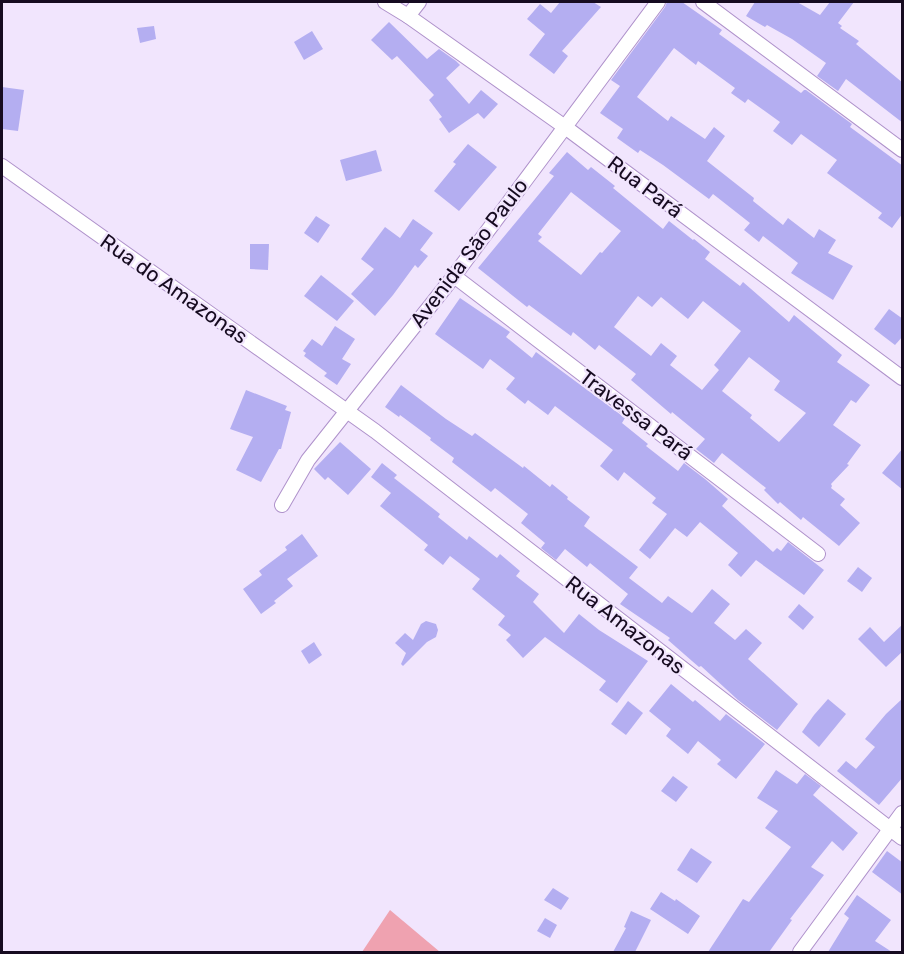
<svg xmlns="http://www.w3.org/2000/svg" width="904" height="954" font-family="Rubik,sans-serif">
	<rect width="100%" height="100%" fill="#f1e5fd"/>
	<path fill="#efa2b0" d="M390,910L440,952H362Z"/>
	<g fill="#b4aef1" fill-rule="evenodd">
		<path d="M560,2H593L601,7L562,51L568,56L554,74L529,55L545,34L527,19L540,4L551,13Z"/>
		<path d="M667,2H682L722,30L719,34L801,93L804,90H806L852,124L850,127L903,166V213L892,228L878,218L882,213L827,173L837,160L801,134L792,145L773,131L780,122L748,99L745,103L731,93L735,88L698,61L696,65L674,48L637,97L668,121L671,116L705,139L714,127L725,136L707,161L754,198L753,201L783,225L788,218L814,238L819,229L836,240L828,253L853,266L833,300L791,273L798,263L763,236L759,242L744,230L750,223L713,194L709,199L663,165L640,150L638,153L617,138L623,129L600,113L620,86L611,80L665,7Z"/>
		<path d="M755,2H797L820,15L830,2H854L838,23L842,26L840,28L859,41L856,44L903,83V123L846,79L838,91L817,76L826,63L792,39L767,25L765,27L746,16Z"/>
		<path d="M389,22L427,59L439,49L456,61L460,65L446,78L469,104L481,90L498,104L484,119L478,113L449,133L439,119L442,117L429,100L434,95L397,56L392,60L371,40Z"/>
		<path d="M154,26L156,39L140,43L137,28Z"/>
		<path d="M312,31L323,49L304,60L294,42Z"/>
		<path d="M2,87L24,90L18,131L2,129Z"/>
		<path d="M468,144L497,167L459,211L434,191L456,164L453,162Z"/>
		<path d="M376,150L382,171L346,181L340,160Z"/>
		<path d="M567,152L588,170L591,167L615,186L613,188L663,229L669,221L693,240L694,239L710,252L705,259L740,286L743,282L789,322L794,315L842,355L837,362L870,385L856,403L851,400L833,425L861,445L847,464L849,465L831,484L832,486L831,488L845,499L840,505L860,523L839,546L803,517L801,520L780,502L778,504L764,490L766,488L722,453L714,463L696,449L705,439L672,412L671,414L631,380L636,374L599,345L595,350L573,332L571,336L529,305L527,307L478,268L554,176L549,173ZM571,192L621,231L602,253L600,252L581,275L538,241L542,237L538,234ZM638,296L652,307L661,297L688,319L703,301L741,331L714,365L719,370L702,390L670,365L677,356L661,343L651,356L614,327ZM749,357L780,381L774,390L806,413L779,442L750,418L752,415L722,391Z"/>
		<path d="M316,216L330,225L318,243L304,233Z"/>
		<path d="M413,219L433,233L420,250L428,256L418,268L415,265L393,295L375,316L351,294L374,269L361,259L385,227L400,238Z"/>
		<path d="M250,244H269L268,270L250,269Z"/>
		<path d="M321,275L354,301L337,321L304,296Z"/>
		<path d="M460,298L510,332L506,337L532,358L536,352L625,418L622,423L648,444L646,446L678,471L684,463L705,479L728,499L722,506L773,552L777,548L781,551L788,542L824,570L804,595L756,560L741,577L728,565L738,553L700,522L687,537L675,528L650,559L639,550L667,514L652,503L656,498L624,472L618,481L600,466L613,450L555,406L548,415L528,400L525,404L506,389L515,378L490,359L483,369L435,334Z"/>
		<path d="M889,309L903,319V336L895,345L874,329Z"/>
		<path d="M335,326L355,339L342,359L351,364L337,385L324,376L327,373L304,356L306,353L303,351L312,339L322,346Z"/>
		<path d="M401,385L446,419L472,436L475,433L523,468L524,466L550,487L552,484L568,497L567,499L590,517L584,526L638,567L629,578L662,603L668,596L692,613L712,589L730,604L714,623L735,640L746,629L762,643L748,659L798,704L777,730L738,700L701,666L699,667L692,661L668,640L670,638L620,604L628,594L590,563L587,567L565,549L556,560L541,548L545,543L521,523L528,514L495,488L491,492L452,462L454,458L430,440L431,438L400,415L399,417L385,407Z"/>
		<path d="M246,390L287,406L285,410L291,412L281,449H279L261,482L236,470L253,437L230,429Z"/>
		<path d="M340,442L371,469L348,495L328,477L325,480L314,469Z"/>
		<path d="M903,448V490L882,473Z"/>
		<path d="M382,463L397,475L394,478L440,514L438,517L467,540L469,536L497,558L500,554L520,571L516,576L539,594L533,602L564,633L579,614L599,630L648,661L617,703L599,690L606,681L545,637L523,658L506,640L511,635L498,625L505,616L472,589L480,579L450,556L443,565L424,550L428,545L380,506L391,493L371,477Z"/>
		<path d="M302,534L318,556L287,579L293,586L274,601L276,603L261,614L243,589L262,575L259,571L287,550L285,547Z"/>
		<path d="M858,567L872,578L862,592L847,581Z"/>
		<path d="M799,604L814,617L803,630L788,617Z"/>
		<path d="M426,621L436,624L438,630L436,637L427,642L403,666L401,664L406,653L395,643L405,633L413,640L421,624Z"/>
		<path d="M903,624V651L886,667L858,639L870,627L884,642Z"/>
		<path d="M314,642L322,655L309,664L301,651Z"/>
		<path d="M671,684L693,702L695,700L720,721L726,714L765,744L736,779L717,764L721,760L698,741L688,754L666,736L671,729L649,711Z"/>
		<path d="M903,698V777L879,805L837,771L846,761L856,769L875,747L865,739L886,714Z"/>
		<path d="M828,699L846,714L819,747L802,732L814,715Z"/>
		<path d="M628,701L643,713L626,735L611,724Z"/>
		<path d="M776,770L797,784L805,774L821,786L813,795L858,833L843,851L832,841L811,867L824,875L790,919L792,920L769,952H708L743,899L749,902L791,847L765,828L778,811L757,798Z"/>
		<path d="M673,776L688,787L676,802L661,791Z"/>
		<path d="M691,848L712,862L697,883L677,870Z"/>
		<path d="M887,851L903,863V895L872,872Z"/>
		<path d="M553,888L569,898L561,910L544,900Z"/>
		<path d="M661,892L675,901L676,899L700,916L688,934L650,909Z"/>
		<path d="M857,895L891,920L875,941L892,952H828L849,918L844,914Z"/>
		<path d="M631,911L651,920L635,952H613L626,928L624,927Z"/>
		<path d="M545,918L557,925L550,938L537,931Z"/>
	</g>
	<g fill="none" stroke-linecap="round" stroke-linejoin="round">
		<defs>
			<g id="street">
				<path d="M385,2L408,16L565,127L902,378"/>
				<path d="M703,2L902,150"/>
				<path d="M408,16L419,2"/>
				<path d="M2,166L375,431L902,838"/>
				<path d="M454,276L818,554"/>
				<path d="M282,505L308,460L454,276L658,2"/>
				<path d="M800,952L902,813"/>
			</g>
		</defs>
		<use href="#street" stroke="#af92cb" stroke-width="16"/>
		<use href="#street" stroke="#fff" stroke-width="14"/>
	</g>
	<g text-anchor="middle" stroke-width="4.5" stroke-linejoin="round" paint-order="stroke">
		<g font-size="21" fill="#160b20" stroke="#f1e5fd">
			<text transform="translate(645 187) rotate(37)" y="7">Rua Pará</text>
			<text transform="translate(469 253) rotate(-53)" y="7">Avenida São Paulo</text>
			<text transform="translate(174 289) rotate(35)" y="7">Rua do Amazonas</text>
			<text transform="translate(636 415) rotate(37)" y="7">Travessa Pará</text>
			<text transform="translate(625 625) rotate(38)" y="7">Rua Amazonas</text>
		</g>
	</g>
	<rect width="904" height="954" fill="none" stroke="#160b20" stroke-width="6"/>
</svg>
